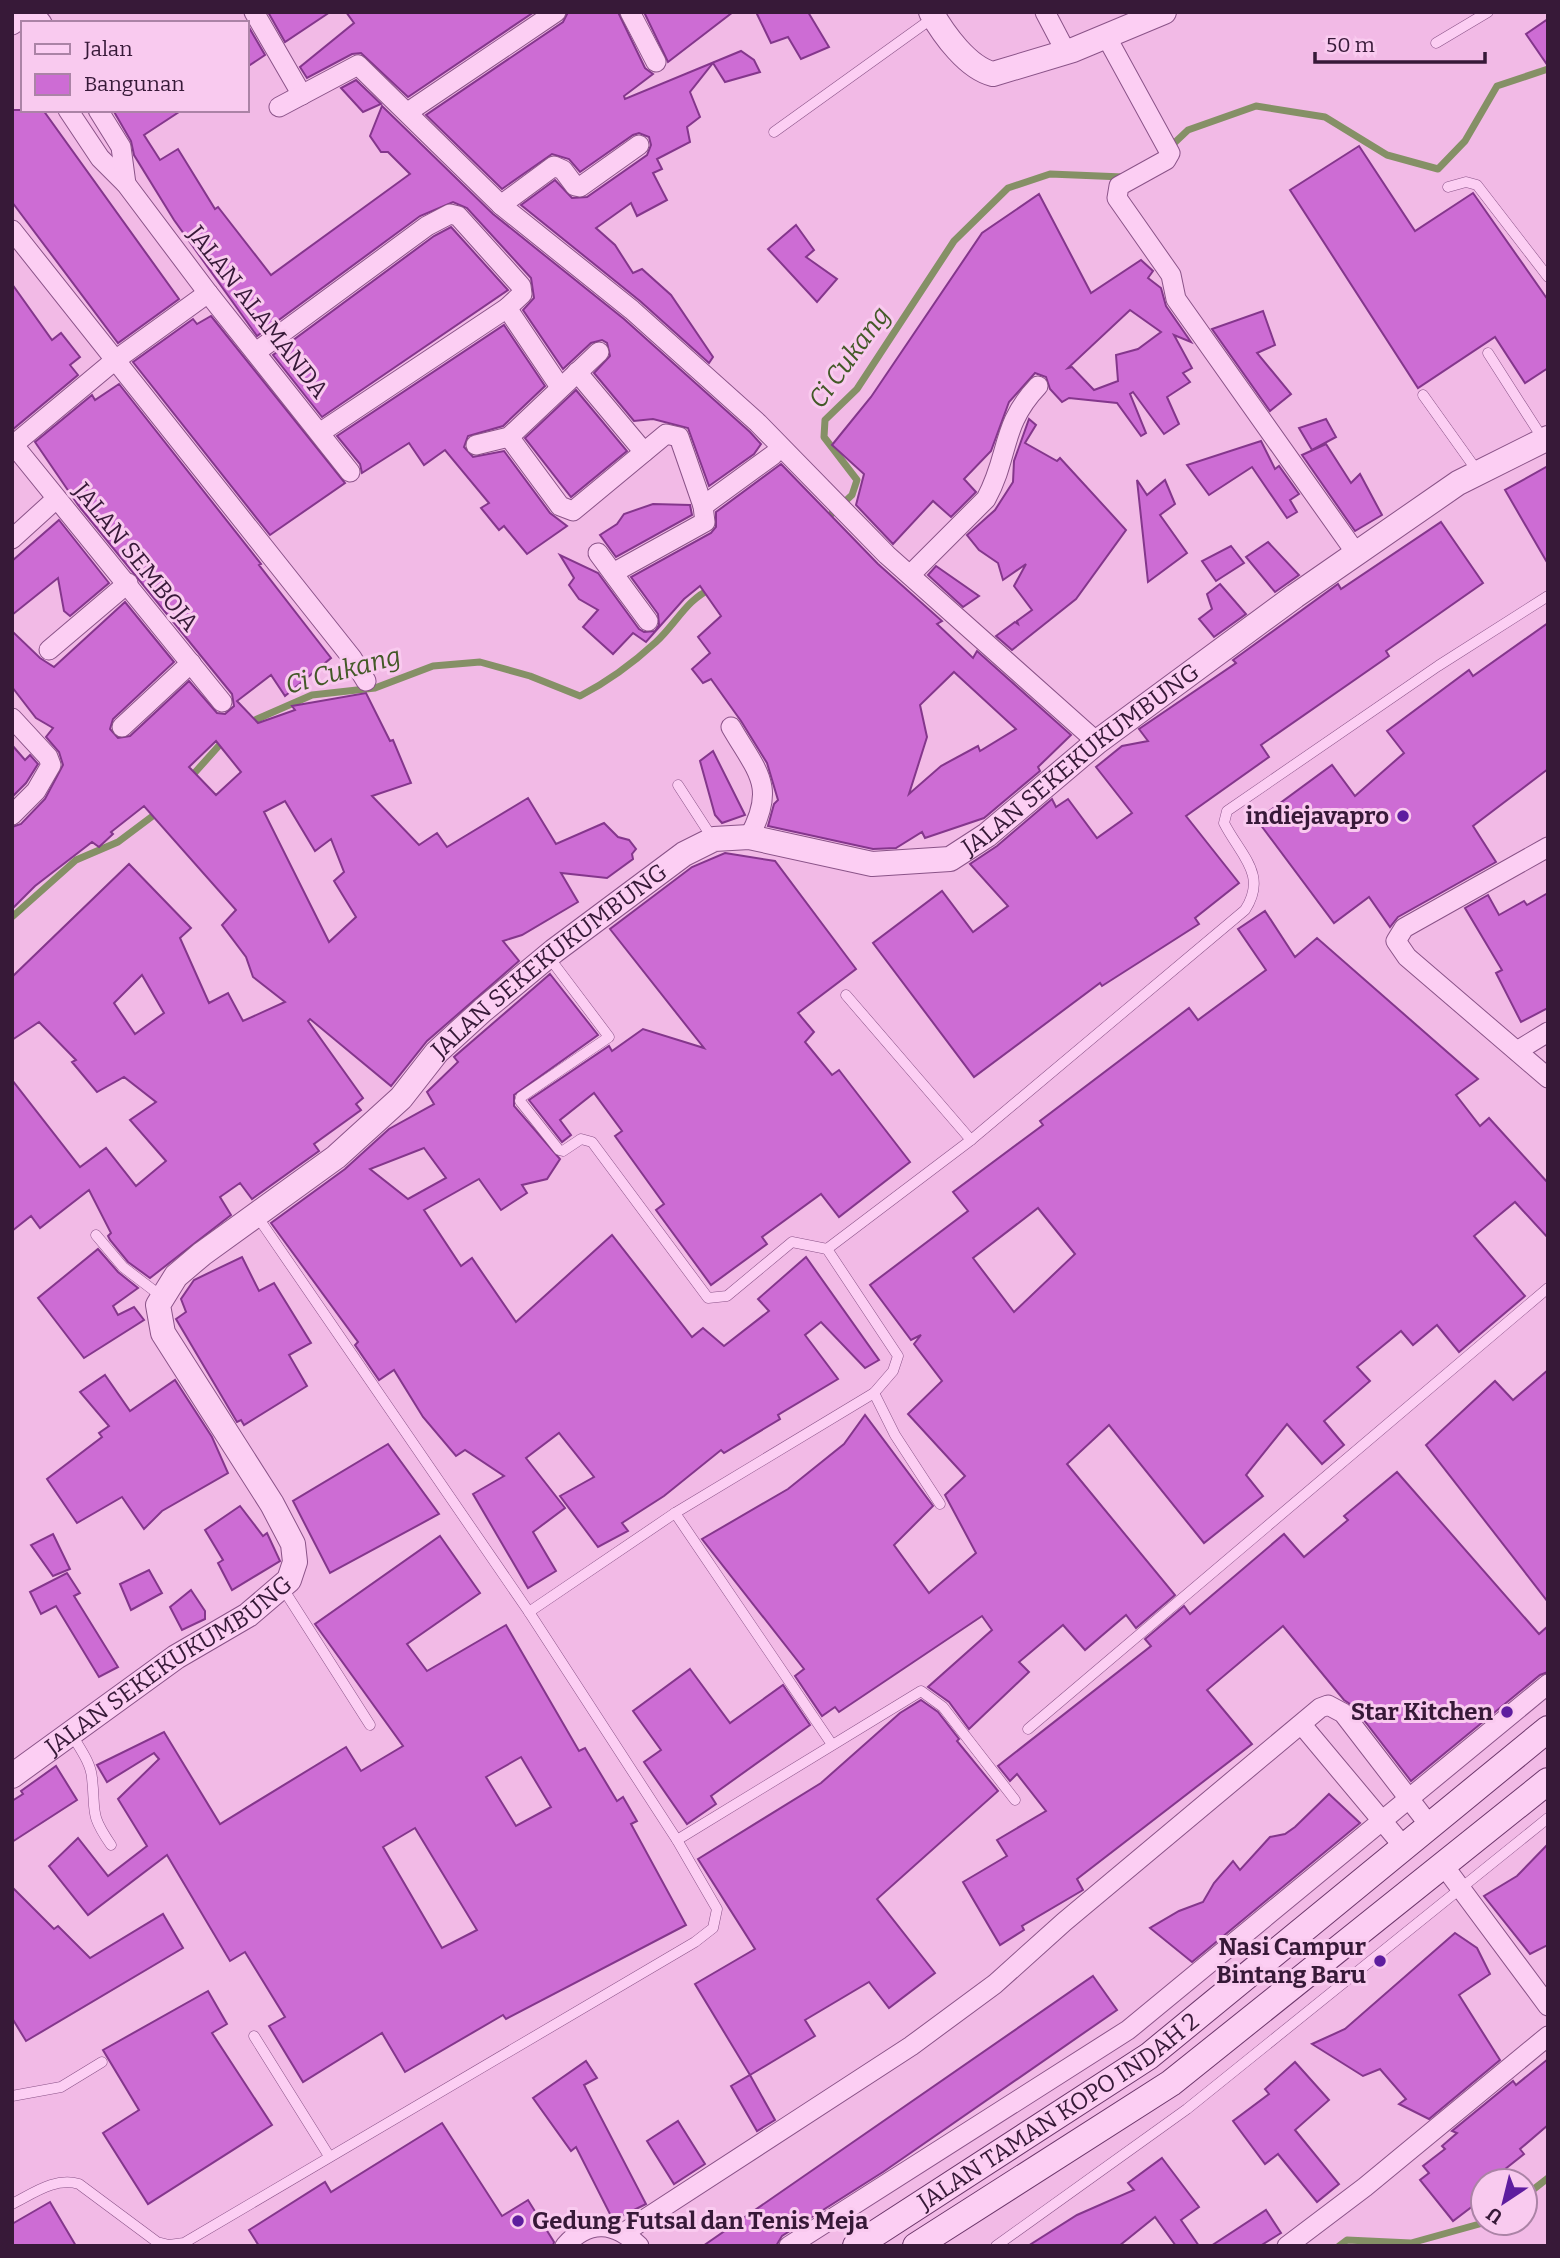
<svg xmlns="http://www.w3.org/2000/svg" width="1560" height="2258" font-family="Bitter,serif">
	<rect width="100%" height="100%" fill="#f2bae6"/>
	<g fill="none" stroke-linecap="round" stroke-linejoin="round">
		<g stroke="#859066" stroke-width="7">
			<path d="M1169,148L1188,130L1256,106L1325,117L1387,155L1438,169L1465,141L1497,86L1548,69"/>
			<path d="M825,520L852,495L857,480L824,437L825,420L857,389L954,241L1008,188L1050,174L1123,177"/>
			<path d="M248,723L312,695L375,688L433,666L480,662L530,676L580,696C609,681 632,664 656,642C675,625 687,599 711,589"/>
			<path d="M190,778L224,740"/>
			<path d="M12,917L76,860L118,842L158,812"/>
			<path d="M1525,2196L1548,2178"/>
			<path d="M1339,2246L1347,2240L1411,2243L1483,2223"/>
		</g>
	</g>
	<g fill="#cd6cd4" stroke="#84368c" stroke-width="2" fill-rule="evenodd">
		<path d="M268,12H330L285,42Z"/>
		<path d="M346,12H534L408,97L361,53L352,54L307,78L300,67L354,23Z"/>
		<path d="M568,12H618L645,68L653,74L624,96L625,99L741,51L754,60L760,72L725,82L713,63L690,92L700,117L687,127L690,142L657,159L662,169L653,173L667,200L637,216L631,203L596,228L615,245L633,273L642,269L671,295L713,357L709,363L640,301L521,205L555,180L572,198L587,197L647,155L651,145L649,137L639,133L633,135L580,172L569,159L552,154L502,189L426,115L563,22Z"/>
		<path d="M644,12H733L668,62Z"/>
		<path d="M756,12H808L829,47L801,59L788,37L771,43Z"/>
		<path d="M1548,19V66L1526,34Z"/>
		<path d="M247,24L265,55L247,67Z"/>
		<path d="M356,80L381,104L363,112L341,88Z"/>
		<path d="M382,106L493,214L624,319L750,432L761,444L754,454L709,486L688,428L653,419L634,421L594,373L610,356L607,343L602,340L591,343L563,369L523,310L534,298L531,278L467,208L453,202L420,216L257,336L174,220L134,155L131,141L113,110H182L144,135L160,160L178,149L215,209L218,207L271,275L410,174L388,152H381L370,136Z"/>
		<path d="M12,110H43L179,299L118,343L12,202Z"/>
		<path d="M1359,146L1415,231L1473,193L1548,300V368L1525,383L1495,337L1418,388L1290,190Z"/>
		<path d="M1039,194L1091,293L1141,260L1153,271L1148,278L1161,288L1166,306L1191,342L1174,335L1192,368L1183,373L1190,382L1167,397L1179,424L1164,434L1133,392L1130,394L1146,433L1141,436L1117,403L1069,398L1062,402L1050,389L1046,377L1035,373L1009,402L991,451L964,479L976,492L951,517L933,501L893,544L856,505L864,474L832,445L871,397L982,233ZM1130,310L1161,332L1138,349L1116,355L1118,381L1094,390L1072,367L1068,368Z"/>
		<path d="M796,225L814,250L806,257L837,279L817,302L768,249Z"/>
		<path d="M451,227L508,290L322,417L273,355L434,236Z"/>
		<path d="M12,284L52,340L61,333L80,357L70,365L78,375L12,430Z"/>
		<path d="M1263,311L1275,345L1257,353L1291,394L1270,411L1212,329Z"/>
		<path d="M211,316L345,483L270,535L133,362L193,319L197,324Z"/>
		<path d="M504,325L545,386L503,426L468,436L464,447L473,457L504,451L550,513L567,526L527,554L504,526L499,530L481,508L489,503L445,450L424,465L409,443L362,473L360,464L337,436Z"/>
		<path d="M119,384L261,564L259,565L331,658L285,696L271,675L237,701L258,723L295,710L292,706L366,693L390,741L393,740L411,783L372,796L419,845L437,833L447,847L528,798L556,844L604,823L618,837L629,840L636,849L632,854L633,859L607,878L561,873L578,902L522,935L503,941L519,961L427,1041L391,1086L310,1019L308,1021L363,1098L356,1104L361,1110L314,1144L319,1151L252,1199L240,1183L220,1197L231,1215L150,1278L128,1262L110,1240L108,1236L111,1233L89,1190L40,1228L31,1216L12,1231V1080L80,1167L106,1148L136,1186L166,1161L130,1120L156,1102L124,1077L97,1092L72,1062L76,1060L39,1022L12,1040V977L129,864L191,928L180,938L209,1003L228,993L243,1021L285,1002L253,977L246,957L222,925L236,910L144,806L111,832L113,834L99,847L92,842L35,886L12,909V827L21,824L45,799L63,765L59,752L46,737L53,728L36,718L12,687V631L40,658L54,667L125,602L174,662L113,719L110,729L118,738L130,736L189,681L217,713L225,714L234,706L232,694L78,505L35,442L92,395L95,400ZM216,741L241,772L216,795L189,767ZM285,801L315,851L331,839L344,872L334,881L356,917L329,942L264,812ZM142,975L164,1013L135,1034L114,1003Z"/>
		<path d="M576,390L627,451L571,497L525,438Z"/>
		<path d="M1029,419L1036,425L1025,443L1057,461L1060,458L1126,530L1076,599L1012,650L996,636L1015,622L1018,624L1017,621L1032,610L1014,586L1026,564L1003,580L998,563L979,550L967,535L995,510L1013,482L1014,461Z"/>
		<path d="M1326,419L1336,437L1312,450L1299,428Z"/>
		<path d="M1261,441L1275,469L1279,466L1299,494L1290,500L1297,512L1287,518L1252,467L1209,495L1187,465Z"/>
		<path d="M1326,444L1351,483L1360,474L1382,515L1355,531L1302,455Z"/>
		<path d="M781,464L878,564L942,621L937,624L973,658L977,651L1071,735L1038,767L1040,771L984,818L925,838L922,832L896,848L873,849L768,826L774,804L778,800L767,763L741,721L711,679L703,683L692,669L710,653L698,637L721,616L700,586L684,599L646,642L633,633L613,654L583,627L598,610L579,599L569,585L574,578L560,555L598,573L639,629L644,632L655,631L659,625L658,614L631,577L711,533L716,527V512ZM954,672L1016,729L980,751L978,746L941,766L909,794L927,737L920,705Z"/>
		<path d="M1548,466V564L1505,490Z"/>
		<path d="M1137,480L1147,495L1165,480L1175,504L1160,515L1187,553L1148,582Z"/>
		<path d="M653,504L690,505L692,515L616,557L600,535L617,524L624,514Z"/>
		<path d="M59,520L109,583L70,616L64,611L58,578L12,615V561Z"/>
		<path d="M1441,522L1483,583L1386,651L1389,656L1261,745L1269,757L1186,816L1239,883L1195,918L1199,924L1102,986L1100,983L974,1077L873,943L942,891L973,932L1008,906L970,864L997,846L1052,799L1056,807L1068,799L1097,838L1132,813L1096,767L1122,746L1148,741L1139,729L1236,663L1233,660L1338,584L1341,589Z"/>
		<path d="M1268,542L1299,575L1275,592L1246,557Z"/>
		<path d="M1231,546L1244,563L1216,581L1202,561Z"/>
		<path d="M936,566L979,596L963,607L928,575Z"/>
		<path d="M1220,584L1246,614L1214,637L1199,619L1212,609L1207,594Z"/>
		<path d="M1548,623V769L1473,826L1496,862L1398,917L1390,927L1369,897L1334,923L1257,820L1332,765L1355,796L1404,753L1387,731L1469,670L1473,676Z"/>
		<path d="M12,745L25,760L30,755L38,764L26,783L12,797Z"/>
		<path d="M713,751L745,815L722,823L715,815L700,761Z"/>
		<path d="M725,853L775,861L856,969L798,1013L814,1032L805,1042L832,1075L839,1070L910,1162L839,1217L821,1194L762,1237L767,1244L711,1285L656,1210L664,1204L615,1136L622,1131L594,1093L560,1120L571,1135L562,1142L529,1100L609,1046L612,1051L643,1029L704,1048L610,929L692,867Z"/>
		<path d="M1548,893V1008L1521,1022L1496,973L1502,970L1465,908L1488,895L1499,915L1524,901L1527,905Z"/>
		<path d="M1265,911L1295,957L1317,938L1478,1079L1456,1095L1480,1126L1489,1118L1548,1183V1238L1515,1202L1474,1236L1525,1296L1459,1352L1437,1325L1413,1345L1401,1331L1357,1367L1370,1381L1324,1421L1344,1445L1322,1464L1287,1424L1246,1475L1263,1496L1204,1543L1109,1425L1067,1464L1175,1595L1136,1628L1126,1615L1085,1650L1063,1625L1019,1662L1029,1672L969,1729L949,1702L928,1687L992,1630L982,1616L839,1712L835,1707L822,1716L795,1676L804,1669L702,1539L788,1489L844,1444L865,1415L933,1506L894,1545L929,1593L976,1553L945,1495L965,1476L908,1414L942,1381L914,1344L921,1335L911,1340L870,1285L968,1211L953,1192L1043,1125L1040,1121L1189,1008L1198,1020L1266,970L1238,929ZM1038,1208L1075,1254L1014,1312L973,1258Z"/>
		<path d="M550,974L598,1035L514,1095V1106L560,1159L547,1179L522,1185L527,1193L501,1210L479,1179L424,1210L461,1266L472,1258L516,1322L612,1235L692,1337L703,1328L724,1346L769,1311L758,1299L806,1257L879,1360L865,1368L821,1322L805,1335L838,1379L778,1415L780,1419L724,1453L721,1450L664,1496L622,1523L628,1531L598,1547L560,1496L594,1477L559,1433L526,1458L565,1508L533,1532L556,1571L528,1588L473,1494L504,1476L465,1450L456,1456L423,1417L394,1370L379,1380L355,1345L358,1342L271,1223L345,1169L389,1129L434,1104L427,1092L458,1062L454,1057ZM424,1148L446,1178L408,1199L370,1169Z"/>
		<path d="M98,1249L118,1272L138,1288L113,1306L118,1315L134,1307L144,1320L84,1358L38,1298Z"/>
		<path d="M242,1257L259,1291L274,1283L311,1343L289,1355L307,1386L244,1425L241,1420L237,1422L176,1319L186,1312L181,1299L194,1280Z"/>
		<path d="M1548,1370V1602L1426,1445L1495,1381L1513,1400Z"/>
		<path d="M105,1375L130,1411L175,1380L212,1437L228,1473L162,1511L144,1529L122,1497L77,1523L47,1479L102,1437L99,1433L109,1426L80,1392Z"/>
		<path d="M388,1444L439,1514L330,1573L293,1501Z"/>
		<path d="M1397,1472L1539,1634L1548,1626V1672L1540,1675L1411,1781L1353,1706L1344,1700L1283,1626L1207,1690L1252,1744L1077,1879L1083,1890L1022,1926L1024,1930L1000,1945L963,1882L1007,1856L997,1840L1046,1811L1017,1774L1010,1781L998,1766L1151,1646L1145,1639L1184,1606L1190,1614L1284,1534L1304,1557L1348,1520L1344,1516Z"/>
		<path d="M240,1506L263,1536L267,1533L280,1561L232,1590L218,1563L223,1560L205,1530Z"/>
		<path d="M53,1534L70,1569L53,1576L31,1545Z"/>
		<path d="M440,1536L480,1593L407,1644L427,1671L506,1625L579,1751L585,1748L617,1801L623,1797L637,1821L631,1824L686,1925L506,2019L503,2015L405,2072L382,2033L303,2082L269,2026L285,2017L245,1952L230,1961L167,1855L88,1915L49,1866L78,1838L108,1876L147,1846L118,1799L159,1759L154,1753L107,1782L97,1765L164,1732L220,1824L346,1747L361,1771L403,1746L315,1624ZM521,1757L551,1807L516,1826L486,1777ZM415,1828L477,1930L442,1948L383,1847Z"/>
		<path d="M149,1570L162,1593L131,1610L120,1584Z"/>
		<path d="M67,1573L80,1593L74,1596L118,1667L99,1677L56,1606L41,1614L30,1592Z"/>
		<path d="M191,1590L205,1611V1619L182,1630L170,1607Z"/>
		<path d="M690,1669L730,1723L783,1685L810,1725L711,1796L716,1804L687,1824L644,1762L661,1750L633,1711Z"/>
		<path d="M921,1700L938,1712L959,1739L957,1741L998,1791L877,1899L935,1973L889,2008L869,1982L805,2020L815,2036L750,2075L695,1984L755,1949L698,1859L821,1783L900,1713Z"/>
		<path d="M56,1766L77,1800L12,1842V1801L23,1794L21,1791Z"/>
		<path d="M1329,1794L1360,1823L1192,1962L1150,1928L1179,1911L1203,1902L1214,1883L1233,1861L1240,1870L1270,1837L1285,1834L1295,1827Z"/>
		<path d="M1548,1844V1945L1530,1954L1484,1896L1517,1876Z"/>
		<path d="M12,1887L54,1929L58,1926L90,1958L163,1914L183,1948L26,2041L12,2018Z"/>
		<path d="M1455,1933L1477,1948L1490,1974L1459,1995L1500,2060L1429,2119L1399,2104L1406,2099L1380,2069L1363,2076L1312,2044L1345,2029Z"/>
		<path d="M1093,1976L1117,2010L883,2172L782,2236L776,2246H703Z"/>
		<path d="M208,1991L227,2024L212,2033L272,2125L148,2204L103,2133L139,2110L103,2050Z"/>
		<path d="M1548,2059V2125L1520,2149L1524,2154L1490,2181H1483V2187L1477,2192L1482,2199L1453,2221L1420,2180L1429,2173L1423,2166L1445,2149L1442,2146L1457,2133L1452,2131L1513,2081L1516,2085Z"/>
		<path d="M586,2061L597,2078L584,2085L646,2204L618,2218L611,2216L576,2147L571,2151L533,2098Z"/>
		<path d="M1295,2062L1329,2100L1295,2130L1339,2184L1317,2202L1278,2154L1265,2164L1233,2121L1269,2094L1265,2089Z"/>
		<path d="M750,2075L775,2120L757,2131L731,2086Z"/>
		<path d="M678,2121L705,2164L674,2184L647,2141Z"/>
		<path d="M442,2123L502,2216L528,2200L554,2242L553,2246H259L249,2230L325,2182L331,2192Z"/>
		<path d="M1162,2158L1199,2207L1181,2220L1199,2246H1176L1155,2217L1119,2246H1028L1077,2215L1134,2190L1128,2183Z"/>
		<path d="M50,2202L76,2246H12V2224Z"/>
		<path d="M1266,2210L1281,2233L1260,2246H1211Z"/>
	</g>
	<g fill="none" stroke-linecap="round" stroke-linejoin="round">
		<defs>
			<g id="service">
				<path d="M1436,43L1488,12"/>
				<path d="M774,132L934,17"/>
				<path d="M1448,187L1466,182L1477,185L1548,277"/>
				<path d="M1488,353L1543,439"/>
				<path d="M1423,395L1478,472"/>
				<path d="M678,785L713,839"/>
				<path d="M548,956L609,1037L521,1097L520,1101L559,1150L563,1151L581,1139L592,1142L708,1298L727,1296L792,1242L827,1249"/>
				<path d="M846,995L971,1140"/>
				<path d="M257,1216L529,1612"/>
				<path d="M96,1235L123,1267L161,1296"/>
				<path d="M874,1393L895,1435L940,1504"/>
				<path d="M675,1513L831,1743"/>
				<path d="M282,1587L370,1725"/>
				<path d="M1028,1729L1548,1288"/>
				<path d="M71,1733C78,1746 91,1762 92,1778C96,1813 89,1813 111,1845"/>
				<path d="M677,1840L921,1691L943,1707L1015,1800"/>
				<path d="M254,2036L329,2156"/>
				<path d="M12,2096L61,2087L102,2062"/>
				<path d="M12,2204C34,2193 55,2177 79,2184L157,2242L169,2245L184,2243L695,1942L713,1928L717,1909L677,1840L529,1612L675,1513L874,1393L893,1371L898,1356L827,1249L971,1140L1245,910C1268,875 1241,856 1224,823L1227,811L1438,666L1548,596"/>
				<path d="M996,2246L1187,2109L1548,1818"/>
			</g>
			<g id="minor">
				<path d="M254,12L302,95"/>
				<path d="M630,12L656,62"/>
				<path d="M1045,12L1066,52"/>
				<path d="M12,25L30,13L35,14L42,23"/>
				<path d="M1106,36L1170,153L1166,160L1119,186L1117,198L1171,275L1176,299L1356,553"/>
				<path d="M279,107L358,65L501,205L632,310L758,423L887,555L1097,742"/>
				<path d="M68,110L100,158L126,184L208,293L350,472"/>
				<path d="M98,110L121,147L126,184"/>
				<path d="M408,112L556,12"/>
				<path d="M501,205L554,166L563,170L575,186L580,187L639,145"/>
				<path d="M12,230L352,658L366,681"/>
				<path d="M507,308L560,387"/>
				<path d="M256,352L427,226L450,214L458,216L521,286L522,294L507,308L321,432"/>
				<path d="M577,372L644,452"/>
				<path d="M509,437L560,506L573,511L666,434L679,437L703,506L705,522L613,573"/>
				<path d="M12,443L222,702"/>
				<path d="M476,445L509,437L599,352"/>
				<path d="M12,446L114,361L208,293"/>
				<path d="M703,506L773,455"/>
				<path d="M12,539L56,499"/>
				<path d="M598,553L648,621"/>
				<path d="M910,575L986,499C1010,455 1000,426 1038,386"/>
				<path d="M49,650L128,583"/>
				<path d="M12,718L48,757L51,765L36,791L12,815"/>
				<path d="M122,727L191,663"/>
				<path d="M731,727C757,772 777,786 749,837"/>
				<path d="M1548,847L1404,928L1396,941L1407,957L1548,1078"/>
				<path d="M1517,1051L1548,1032"/>
				<path d="M1302,1725L1404,1847"/>
				<path d="M1444,1866L1548,2006"/>
				<path d="M625,2232L911,2046L995,1984L1064,1922L1320,1708L1328,1705L1343,1713L1430,1826"/>
				<path d="M565,2246C589,2219 615,2222 639,2246"/>
				<path d="M789,2246L1128,2030L1548,1684"/>
				<path d="M1287,2246L1365,2187L1548,2036"/>
			</g>
			<g id="tertiary">
				<path d="M931,12C944,35 968,68 993,74L1073,50L1164,12"/>
				<path id="s1" d="M12,1776L176,1657L248,1615L289,1580L295,1562L293,1544L272,1504L163,1333L158,1305L176,1276L202,1254L336,1157L401,1098L437,1052L483,1010L554,951L684,854L714,839L749,837L872,864L950,859L987,835L1097,742L1295,596L1458,483L1548,438"/>
			</g>
			<g id="secondary">
				<path id="s2" d="M856,2246L1149,2056L1548,1729"/>
				<path d="M916,2246L1171,2083L1548,1781"/>
			</g>
		</defs>
		<use href="#service" stroke="#8a5388" stroke-width="11"/>
		<use href="#minor" stroke="#8a5388" stroke-width="21"/>
		<use href="#tertiary" stroke="#8a5388" stroke-width="26"/>
		<use href="#secondary" stroke="#6c366b" stroke-width="28"/>
		<use href="#service" stroke="#fccef3" stroke-width="10"/>
		<use href="#minor" stroke="#fccef3" stroke-width="19"/>
		<use href="#tertiary" stroke="#fccef3" stroke-width="24"/>
		<use href="#secondary" stroke="#fccef3" stroke-width="26"/>
	</g>
	<g fill="#5e1d9f" stroke="#f9caef" stroke-width="2.5">
		<circle cx="1403" cy="816" r="7"/>
		<circle cx="1507" cy="1712" r="7"/>
		<circle cx="1380" cy="1961" r="7"/>
		<circle cx="518" cy="2221" r="7"/>
	</g>
	<g text-anchor="middle" stroke-width="6" stroke-linejoin="round" paint-order="stroke">
		<g font-size="24" fill="#371938" stroke="#f9caef">
			<text transform="translate(258 312) rotate(52)" y="8">JALAN ALAMANDA</text>
			<text transform="translate(136 557) rotate(51)" y="8">JALAN SEMBOJA</text>
			<text dy="8" stroke="none"><textPath href="#s1" startOffset="1787">JALAN SEKEKUKUMBUNG</textPath></text>
			<text dy="8" stroke="none"><textPath href="#s1" startOffset="1178">JALAN SEKEKUKUMBUNG</textPath></text>
			<text dy="8" stroke="none"><textPath href="#s1" startOffset="192">JALAN SEKEKUKUMBUNG</textPath></text>
			<text dy="8" stroke="none"><textPath href="#s2" startOffset="243">JALAN TAMAN KOPO INDAH 2</textPath></text>
		</g>
		<g font-size="24" font-weight="bold" fill="#371938" stroke="#f9caef" text-anchor="end">
			<text x="1389" y="824">indiejavapro</text>
			<text x="1493" y="1720">Star Kitchen</text>
			<text x="1366" y="1955">Nasi Campur<tspan x="1366" dy="28">Bintang Baru</tspan></text>
			<text x="532" y="2229" text-anchor="start">Gedung Futsal dan Tenis Meja</text>
		</g>
		<g font-size="26" font-style="italic" fill="#435927" stroke="#f9caef">
			<text transform="translate(849 357) rotate(-54)" y="9">Ci Cukang</text>
			<text transform="translate(343 670) rotate(-15)" y="9">Ci Cukang</text>
		</g>
	</g>
	<rect width="1560" height="2258" fill="none" stroke="#371938" stroke-width="28"/>
	<rect x="21" y="21" width="228" height="91" fill="#f9caef" stroke="#ab83a6" stroke-width="2"/>
	<rect x="35" y="44" width="35" height="10" fill="#fccef3" stroke="#ab83a6" stroke-width="2"/>
	<text x="84" y="56" font-size="21" fill="#371938">Jalan</text>
	<rect x="35" y="74" width="35" height="21" fill="#cd6cd4" stroke="#ab83a6" stroke-width="2"/>
	<text x="84" y="91" font-size="21" fill="#371938">Bangunan</text>
	<g transform="translate(1504 2202) rotate(215)"><circle r="33" fill="#f9caef" stroke="#ab83a6" stroke-width="2"/>
	<path d="M0-5L12 26L0 18L-12 26Z" fill="#5e1d9f"/>
	<text y="-10" font-size="19" font-weight="bold" text-anchor="middle" fill="#371938">U</text>
	</g>
	<path d="M1315 52v10h170v-10" fill="none" stroke="#371938" stroke-width="3.5"/>
	<text x="1326" y="52" font-size="21" fill="#371938" stroke="#f9caef" stroke-width="5" paint-order="stroke">50 m</text>
</svg>
